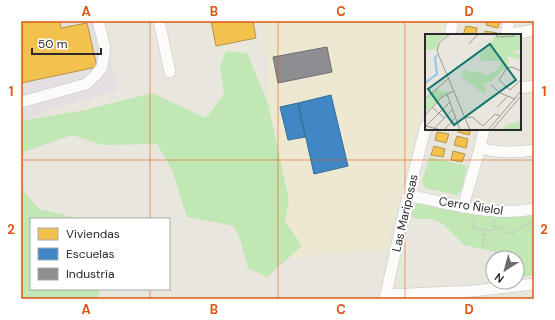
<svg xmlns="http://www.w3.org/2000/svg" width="555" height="320" font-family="'DM Sans',sans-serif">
	<rect width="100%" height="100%" fill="#e9e6de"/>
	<path fill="#e4e0e1" d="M21,21H101L118,90L42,112L21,126Z"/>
	<path fill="#ede8d2" d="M262,21H445L441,35H426V94L386,250L264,260L268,104L267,57Z"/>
	<g fill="#c1e7b4">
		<path d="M226,51L247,53L268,104L289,200L285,221L302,246L267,277L248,268L240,239L234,226L187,217L172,170L157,144L103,145L72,135L21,153V121L85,110L152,93L206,118L224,94L220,66Z"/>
		<path d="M429,157L467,166L461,191L457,195L425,188L422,183Z"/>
		<path d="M21,188L39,209L82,219H31V289H100L98,299H21Z"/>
		<path d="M423,203L511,217L534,216V275L517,278V258H495V252L464,245L443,224L431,219H418L412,217L411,211L416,204Z"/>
	</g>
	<g fill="#f2c14e" stroke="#b69343">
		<path d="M21,21H60L61,28L87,23L97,67L21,83Z"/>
		<path d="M211,21H253L256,38L216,46Z"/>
		<path d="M487,21H500L498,28L486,25Z"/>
		<path d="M466,26L477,28L476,35H463Z"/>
		<path d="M485,31L497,33L496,35H484Z"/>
		<path d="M459,129H471L469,135L458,132Z"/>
		<path d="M437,132L449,134L446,143L435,140Z"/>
		<path d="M457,136L468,139L466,148L454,145Z"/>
		<path d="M434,146L445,149L443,157L431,155Z"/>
		<path d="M453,151L465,154L462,162L451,160Z"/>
	</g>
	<g fill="#3f88c5" stroke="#386c96">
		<path d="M331,95L348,166L314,174L298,103Z"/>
		<path d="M298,103L305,137L288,140L280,107Z"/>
	</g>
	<path fill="#8d8d92" stroke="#6f6f72" d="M327,47L332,72L278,83L273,57Z"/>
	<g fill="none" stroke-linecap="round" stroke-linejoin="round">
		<defs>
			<g id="minor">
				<path d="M159,21L170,72"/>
				<path d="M450,35L453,21"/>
				<path d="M506,35L534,30"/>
				<path d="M506,35L509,21"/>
				<path d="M520,88L534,86"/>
				<path d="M21,102L86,84L95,76L102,67L105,48L98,21"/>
				<path d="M480,148C498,153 516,153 534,150"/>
				<path d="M408,195C450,204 491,217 534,209"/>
				<path d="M463,207L480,148L484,129"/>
				<path d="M386,295L473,291L534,284"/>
				<path d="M385,299L408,195L426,126"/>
			</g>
		</defs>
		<use href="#minor" stroke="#c6c4c4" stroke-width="12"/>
		<g stroke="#c6c5c4" stroke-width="1.5" stroke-dasharray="3 2" stroke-linecap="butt">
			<path d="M474,219L473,228L493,231L494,226"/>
			<path d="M494,220V226L501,228L510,234C520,230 523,224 534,223"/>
			<path d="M483,246L484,230"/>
		</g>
		<use href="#minor" stroke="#fcfbfa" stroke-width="11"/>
	</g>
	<path fill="none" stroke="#de570d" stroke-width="1" stroke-opacity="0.55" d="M150,21V219M278,21V299M405,21V299M21,160H534M150,289V299"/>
	<g text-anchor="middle" stroke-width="4" stroke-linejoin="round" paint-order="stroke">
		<g font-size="12" fill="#292929" stroke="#fff">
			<text transform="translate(471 206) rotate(9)" y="4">Cerro Ñielol</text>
			<text transform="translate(405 213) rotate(-77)" y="4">Las Mariposas</text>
		</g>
	</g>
	<g transform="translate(425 34)">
		<rect width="96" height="96" fill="#e9e6de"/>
		<path d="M0,0H22L13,8L11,16H0ZM71,0H96V16L85,17L96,21V26L82,22L84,30L66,48L58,49L61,58L59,60L37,43L38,36H41L46,39L52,37L61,42L72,36L76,30L75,27H56L55,19L63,14ZM12,54L15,58L28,57L19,61L0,79V67ZM96,84V96H75L84,90L93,88Z" fill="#c1e7b4"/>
		<path fill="none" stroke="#8dc5f0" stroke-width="2" d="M0,49L12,40L10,24L12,21"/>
		<path fill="none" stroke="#9c9a96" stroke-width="1" d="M25,0L14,9L12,17L45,96M71,0L72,3L90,2M44,10L53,0M96,37L87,33L82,34L74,46L85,56L96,46M66,51L75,59L90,65M22,60L35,96M0,65L24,44M7,73L19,84M72,73L83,62M0,81L17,63L29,57M40,84L47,83L58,92L70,80L75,82M1,92L25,68M1,92L16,96M10,94L28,75M19,96L31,83M63,96L96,57M67,96L96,62"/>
		<path fill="#0f766e" fill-opacity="0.15" stroke="#0f766e" stroke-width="2" d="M65,10L91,46L29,91L3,55Z"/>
		<rect width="96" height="96" fill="none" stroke="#292929" stroke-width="2"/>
	</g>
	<rect width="555" height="320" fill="none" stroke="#ffffff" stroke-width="44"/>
	<rect x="30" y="218" width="140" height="72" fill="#ffffff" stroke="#a9a9a9"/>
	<rect x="38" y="228" width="20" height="12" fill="#f2c14e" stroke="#a9a9a9"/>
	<text x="66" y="238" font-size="12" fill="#292929">Viviendas</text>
	<rect x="38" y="248" width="20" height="12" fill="#3f88c5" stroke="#a9a9a9"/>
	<text x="66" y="258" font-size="12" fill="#292929">Escuelas</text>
	<rect x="38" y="268" width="20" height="12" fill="#8d8d92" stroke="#a9a9a9"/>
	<text x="66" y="278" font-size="12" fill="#292929">Industria</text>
	<g transform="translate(505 270) rotate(216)"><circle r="19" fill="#ffffff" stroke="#a9a9a9"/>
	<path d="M0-3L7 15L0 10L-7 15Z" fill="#6c6b68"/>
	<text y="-6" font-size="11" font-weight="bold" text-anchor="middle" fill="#292929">N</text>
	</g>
	<path d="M32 48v6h69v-6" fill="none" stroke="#292929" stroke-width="2"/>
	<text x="38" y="48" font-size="12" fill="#292929" stroke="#ffffff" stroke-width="3" paint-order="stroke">50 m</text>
	<rect x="22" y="22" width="511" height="276" fill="none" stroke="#de570d" stroke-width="1.5"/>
	<g font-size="13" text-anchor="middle" font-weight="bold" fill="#de570d">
		<text x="86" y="16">A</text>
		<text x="214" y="16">B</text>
		<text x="341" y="16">C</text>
		<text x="469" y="16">D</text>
		<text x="11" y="96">1</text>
		<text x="544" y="96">1</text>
		<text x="11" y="234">2</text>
		<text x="544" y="234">2</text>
		<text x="86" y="314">A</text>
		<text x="214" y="314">B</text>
		<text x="341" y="314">C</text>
		<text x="469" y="314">D</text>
	</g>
</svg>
